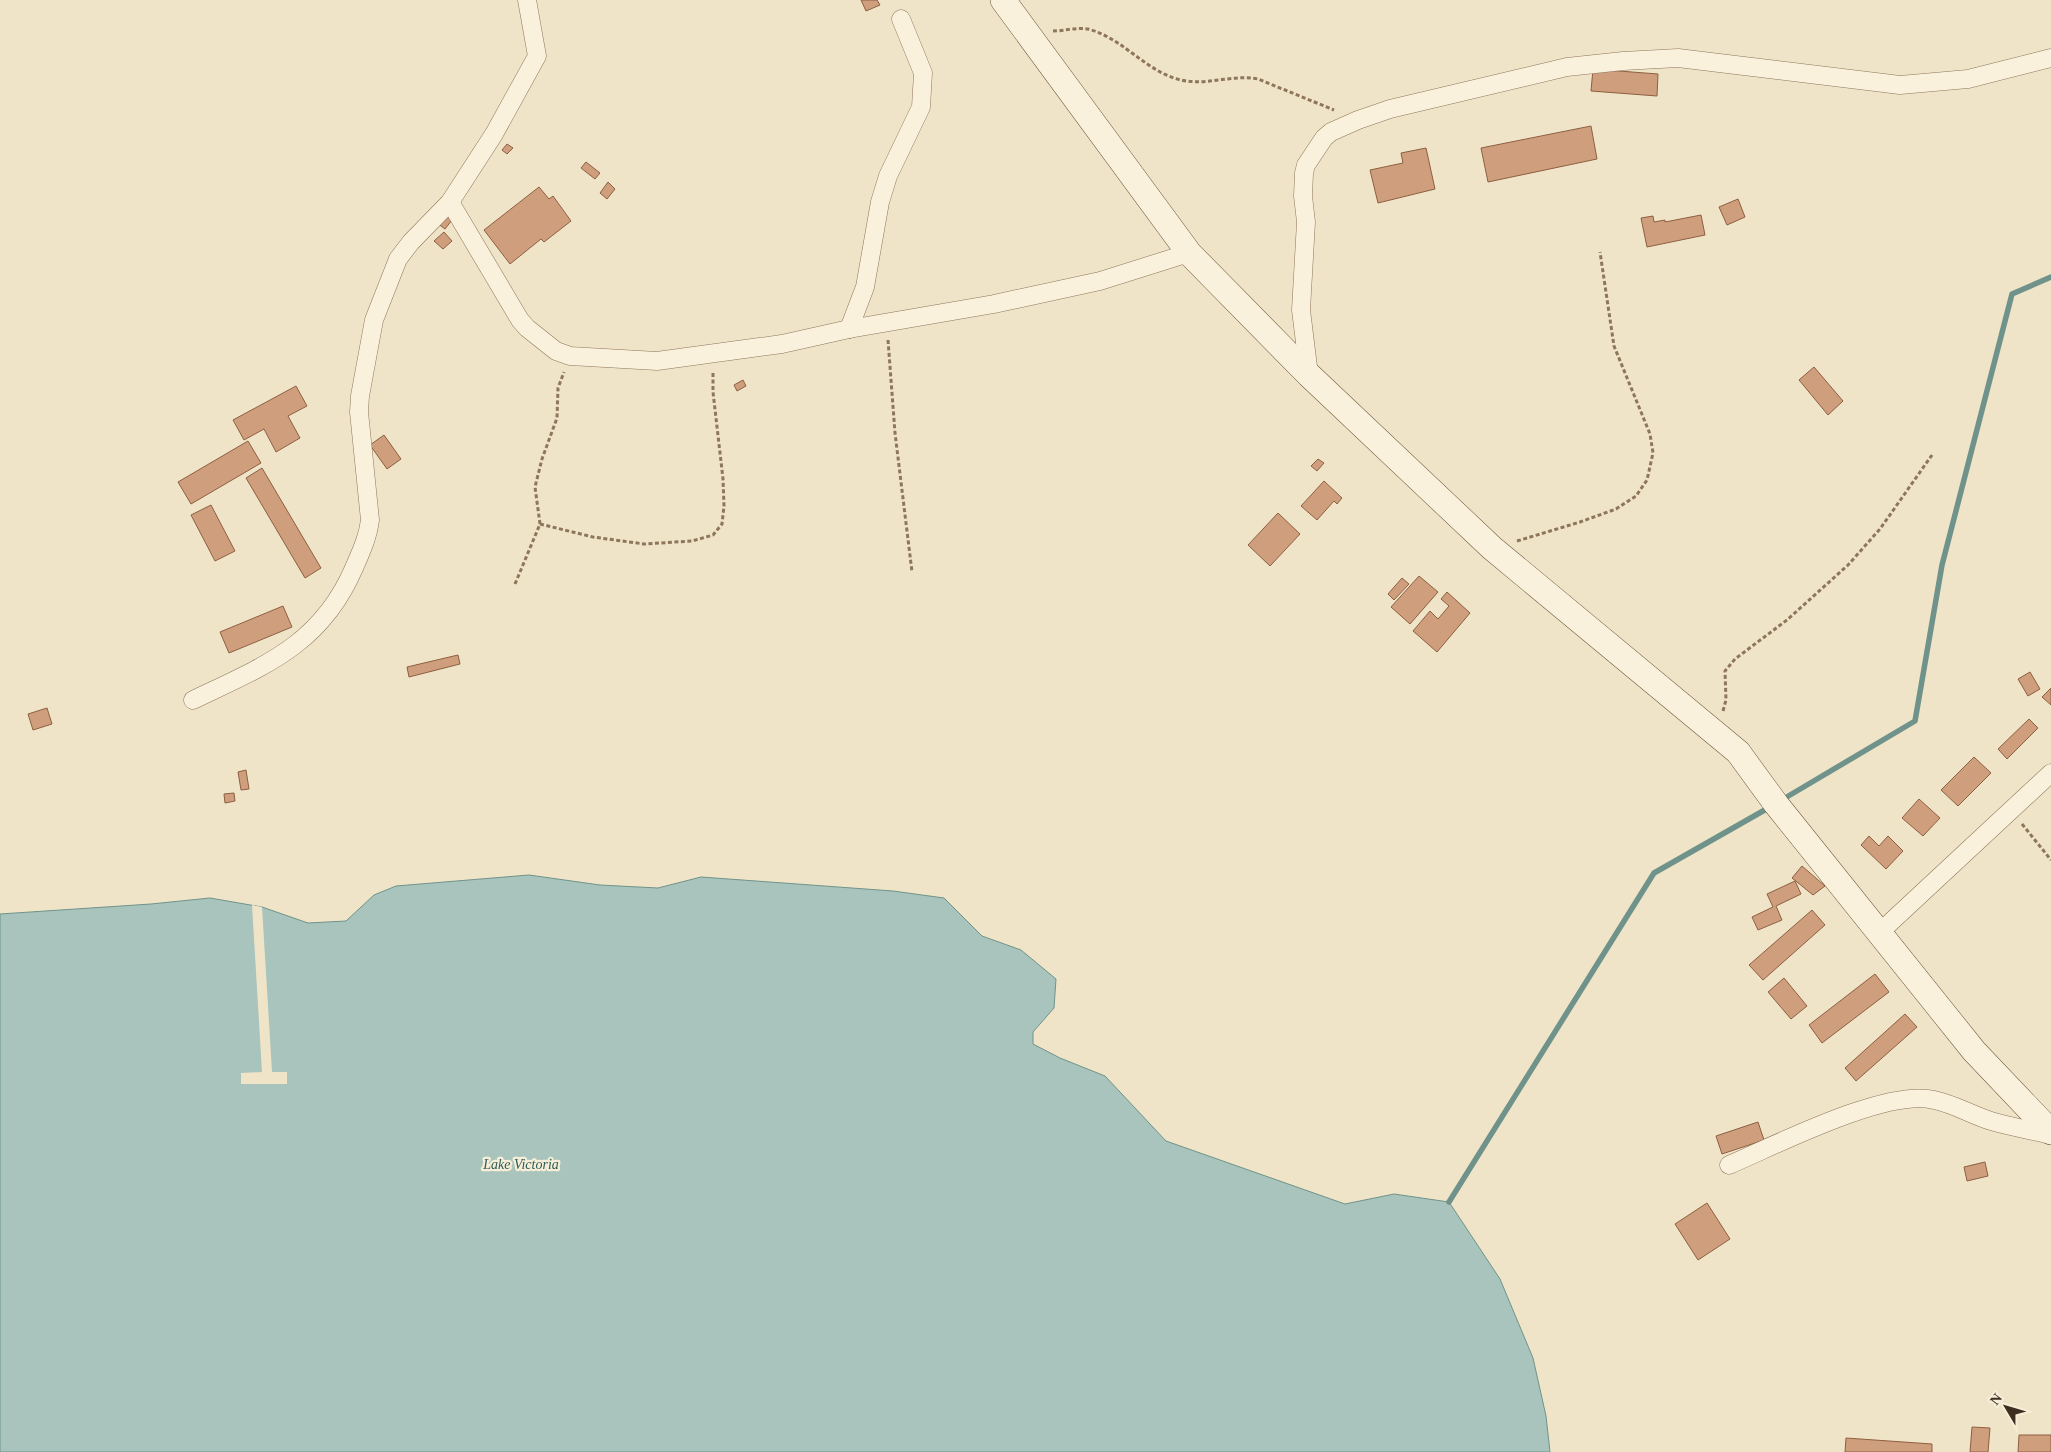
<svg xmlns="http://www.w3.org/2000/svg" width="2051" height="1452" font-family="'Times New Roman',serif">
	<rect width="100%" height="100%" fill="#f0e4c8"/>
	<path fill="#a9c4bc" stroke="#6f938a" d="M529,875L600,885L658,888L701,877L893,891L944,898L982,936L1021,950L1056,979L1054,1008L1033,1032V1044L1060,1058L1105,1076L1166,1141L1345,1204L1394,1194L1449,1202L1500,1279L1533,1358L1546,1416L1550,1452H0V914L151,904L210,898L262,907L308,923L346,921L374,895L396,886Z"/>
	<path fill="#f0e4c8" d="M252,905L262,907L272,1072H287V1084H241V1073L262,1072Z"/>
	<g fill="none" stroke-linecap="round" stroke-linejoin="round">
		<g stroke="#6f938a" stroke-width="5.5">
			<path d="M1780,801L1915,721L1942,565L2012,294L2051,277"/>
			<path d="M1449,1202L1654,873L1770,807"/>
		</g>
	</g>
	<g fill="#cf9f7d" stroke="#8d5f41">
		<path d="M861,0H877L880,5L866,11Z"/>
		<path d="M1593,69L1658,74L1657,96L1591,91Z"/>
		<path d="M1591,126L1597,159L1488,182L1481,148Z"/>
		<path d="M507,144L513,148L507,154L502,150Z"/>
		<path d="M1426,148L1435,189L1378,203L1370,170L1403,163L1401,153Z"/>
		<path d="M586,162L600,173L595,179L581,168Z"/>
		<path d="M608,182L615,189L607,199L600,193Z"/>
		<path d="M539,187L549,199L553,196L571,221L544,242L541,239L510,264L484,230Z"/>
		<path d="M1738,199L1745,217L1727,225L1719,207Z"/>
		<path d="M445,214L452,220L445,229L437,223Z"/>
		<path d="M1701,215L1705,235L1647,247L1641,218L1653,216L1654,222L1665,220V222Z"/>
		<path d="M444,232L452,241L443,249L434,241Z"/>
		<path d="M1814,367L1843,401L1828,415L1799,380Z"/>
		<path d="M743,380L746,386L737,391L734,385Z"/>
		<path d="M296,386L307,406L288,416L300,438L276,452L264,429L244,440L233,420Z"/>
		<path d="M384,435L401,459L387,469L370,445Z"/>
		<path d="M248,441L261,463L191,504L178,482Z"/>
		<path d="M1318,459L1324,463L1317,471L1311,466Z"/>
		<path d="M262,468L321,568L305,578L246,478Z"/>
		<path d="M1324,481L1342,498L1337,504L1334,501L1317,520L1301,506Z"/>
		<path d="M211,505L235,551L215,561L191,515Z"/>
		<path d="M1278,513L1300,534L1270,566L1248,545Z"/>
		<path d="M1419,576L1438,592L1410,624L1391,607Z"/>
		<path d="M1402,578L1409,584L1394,600L1388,594Z"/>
		<path d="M1447,592L1470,613L1437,652L1413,631L1430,611L1438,619L1449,606L1441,599Z"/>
		<path d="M283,606L292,627L229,653L220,632Z"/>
		<path d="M458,655L460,664L409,677L407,667Z"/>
		<path d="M2030,672L2040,689L2028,696L2018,679Z"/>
		<path d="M2051,688V705L2042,697Z"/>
		<path d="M47,708L52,724L33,730L28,714Z"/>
		<path d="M2029,719L2038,728L2007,759L1998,749Z"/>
		<path d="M1974,757L1991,773L1958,806L1941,790Z"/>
		<path d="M246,770L249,789L241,790L238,772Z"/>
		<path d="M234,793L235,801L225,803L224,794Z"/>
		<path d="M1919,799L1940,818L1923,836L1902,818Z"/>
		<path d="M1869,836L1879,846L1888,836L1903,851L1886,869L1861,845Z"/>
		<path d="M1802,866L1825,886L1813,895L1792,878Z"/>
		<path d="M1795,881L1801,894L1776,906L1782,920L1758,930L1752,917L1773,907L1767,894Z"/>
		<path d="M1812,910L1825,925L1763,980L1749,965Z"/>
		<path d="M1875,974L1889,992L1822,1043L1809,1025Z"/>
		<path d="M1784,978L1807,1006L1791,1019L1768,992Z"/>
		<path d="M1905,1014L1917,1027L1856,1081L1845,1068Z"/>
		<path d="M1758,1122L1764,1140L1722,1154L1716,1136Z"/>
		<path d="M1985,1162L1988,1176L1967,1181L1964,1167Z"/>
		<path d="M1707,1203L1730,1239L1698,1260L1675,1224Z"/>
		<path d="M1972,1427L1990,1428L1988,1452H1970Z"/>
		<path d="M2019,1435H2051V1452H2018Z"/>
		<path d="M1846,1438L1932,1444V1452H1845Z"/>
	</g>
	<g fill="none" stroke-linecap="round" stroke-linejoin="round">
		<defs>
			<g id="street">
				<path d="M450,202L520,320L527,328L556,351L570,356L657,361L782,344L849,329L994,304L1100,281L1189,253"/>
				<path d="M849,329L865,287L880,202L888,176L921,107L923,73L901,19"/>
				<path d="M1309,375L1301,310L1306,222L1303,196L1304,173L1306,165L1324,138L1331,132L1358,120L1390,109L1567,67L1623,61L1678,58L1900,85L1968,79L2051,58"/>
				<path d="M193,700C264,666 321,645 354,568C361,552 368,537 370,520L359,412L360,396L374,320L398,259L411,242L450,202L494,134L537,56L527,0"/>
				<path d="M1879,933L2051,773"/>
				<path d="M1729,1165C1776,1145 1887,1088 1934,1100C1954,1104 1972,1115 1991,1121C2011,1127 2031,1130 2051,1135"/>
			</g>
			<path id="secondary" d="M1003,0L1189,253L1309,375L1492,548L1738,752L1776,804L1974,1051L2051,1132"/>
		</defs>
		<use href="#street" stroke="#8d765c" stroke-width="19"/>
		<use href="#secondary" stroke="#6f573f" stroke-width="26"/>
		<g stroke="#8d765c" stroke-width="3" stroke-dasharray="4 2.5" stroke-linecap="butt">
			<path d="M1053,31C1064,31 1077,27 1088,29C1123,38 1146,72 1181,80C1207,86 1232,74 1258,79L1334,110"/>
			<path d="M888,340L895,433L912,572"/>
			<path d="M540,524L593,537L644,544L692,541L713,535L722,524L724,506L723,479L713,392V371"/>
			<path d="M1517,541L1580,522L1616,509L1636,496L1647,480L1653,453L1650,434L1614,346L1600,252"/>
			<path d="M515,584L540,524L535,487L542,459L557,418L558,388L564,372"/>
			<path d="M1723,711L1726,700L1725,671L1735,659L1787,620L1848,565L1880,529L1932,455"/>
			<path d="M2022,824L2051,860"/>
		</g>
		<use href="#street" stroke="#faf1dc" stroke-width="18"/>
		<use href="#secondary" stroke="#faf1dc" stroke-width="25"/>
	</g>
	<g text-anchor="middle" stroke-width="4.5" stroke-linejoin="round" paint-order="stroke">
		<g font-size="14" font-style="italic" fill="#2f5d5a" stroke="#f7eed8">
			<text x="521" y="1169">Lake Victoria</text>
		</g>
	</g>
	<g transform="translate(2006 1407) rotate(308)" stroke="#f7eed8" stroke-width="4" paint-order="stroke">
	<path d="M0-4L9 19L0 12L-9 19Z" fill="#3d2e20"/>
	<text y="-8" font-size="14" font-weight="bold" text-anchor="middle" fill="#3d2e20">N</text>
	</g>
</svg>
